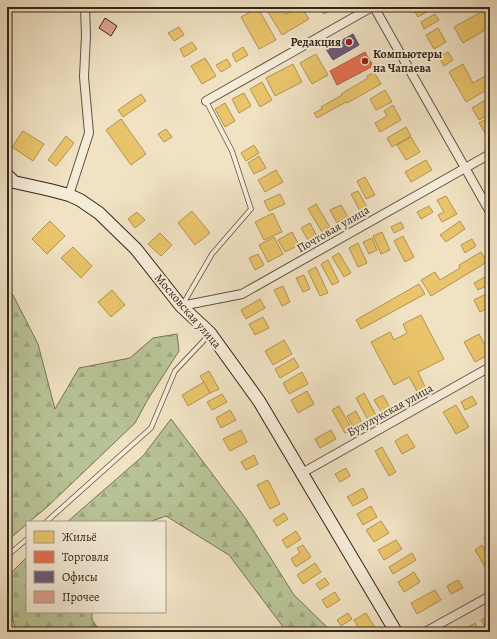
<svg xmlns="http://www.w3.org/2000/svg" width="497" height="639" font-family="Alegreya,serif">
	<defs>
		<pattern id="forest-firs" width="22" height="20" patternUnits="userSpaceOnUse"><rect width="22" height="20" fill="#b8c395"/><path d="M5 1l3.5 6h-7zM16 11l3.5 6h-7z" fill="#9fa780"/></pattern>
	</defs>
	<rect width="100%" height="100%" fill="#f0e2c3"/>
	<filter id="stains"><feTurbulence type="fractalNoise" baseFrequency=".005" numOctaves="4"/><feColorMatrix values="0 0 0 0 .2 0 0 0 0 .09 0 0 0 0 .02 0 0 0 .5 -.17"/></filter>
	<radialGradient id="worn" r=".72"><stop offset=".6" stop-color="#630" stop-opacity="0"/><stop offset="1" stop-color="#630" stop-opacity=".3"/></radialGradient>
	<g fill="url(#forest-firs)" stroke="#767457">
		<path d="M7,289L13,295L38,344L55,409L79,368L130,358L153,338L177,334L179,351L148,399L135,423L47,507L29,522H27V524L7,541Z"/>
		<path d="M171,419L246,519L294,595L332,632H287L229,555L166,516L149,522H67L143,456Z"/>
		<path d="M27,557V612H92V620L101,632H16L7,595L10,574Z"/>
	</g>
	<g fill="#e9c46a" stroke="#b29452">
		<path d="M265,7H281L286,14L298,7H301L309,19L282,35Z"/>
		<path d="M319,7H336L324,14Z"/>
		<path d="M412,7H428L430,10L418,17Z"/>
		<path d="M490,7V27L463,43L454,27Z"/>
		<path d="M258,8L276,40L259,49L241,17Z"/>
		<path d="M435,14L439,20L424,29L421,22Z"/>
		<path d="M179,27L184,35L174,41L168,33Z"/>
		<path d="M438,28L446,42L434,49L426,35Z"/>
		<path d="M192,42L197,49L184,57L180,49Z"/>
		<path d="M243,47L248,55L236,62L232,54Z"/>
		<path d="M448,52L453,60L444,66L439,57Z"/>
		<path d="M316,54L328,75L312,84L300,63Z"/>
		<path d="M205,58L216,76L202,84L191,66Z"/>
		<path d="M227,59L231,66L221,72L216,65Z"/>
		<path d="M293,64L302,82L275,96L266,78Z"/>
		<path d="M463,64L473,83L490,73V88L466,102L449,72Z"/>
		<path d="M374,72L381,84L347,103L346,102L317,118L314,113L322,109L321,107L342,95L341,94L368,78L367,76Z"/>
		<path d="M262,82L272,100L260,107L250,89Z"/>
		<path d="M385,90L392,102L376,110L370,99Z"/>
		<path d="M244,93L251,106L239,113L232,99Z"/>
		<path d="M141,94L146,101L123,117L118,110Z"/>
		<path d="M490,97V114L479,120L472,108Z"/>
		<path d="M225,103L235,121L225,127L215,109Z"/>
		<path d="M393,105L401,120L380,132L375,123L387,116L384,111Z"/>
		<path d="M490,117V136L488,138L479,123Z"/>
		<path d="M121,119L146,154L131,165L106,130Z"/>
		<path d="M406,127L411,136L392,147L387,138Z"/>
		<path d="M166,129L172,137L164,142L158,134Z"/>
		<path d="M23,131L44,144L33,161L12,147Z"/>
		<path d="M66,136L74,143L56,166L48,160Z"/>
		<path d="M411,137L420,152L406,160L397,145Z"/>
		<path d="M254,145L259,153L246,161L241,153Z"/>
		<path d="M259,156L266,168L254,174L248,163Z"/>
		<path d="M426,160L432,170L411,182L405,172Z"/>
		<path d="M276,170L283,182L265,192L258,180Z"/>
		<path d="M365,177L375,195L366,199L357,181Z"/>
		<path d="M358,191L367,207L360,211L351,194Z"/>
		<path d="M280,194L285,204L269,211L264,201Z"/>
		<path d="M446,196L457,214L442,222L438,215L444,212L437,200Z"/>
		<path d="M316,204L330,227L322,232L308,209Z"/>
		<path d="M341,205L348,217L337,223L330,210Z"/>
		<path d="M429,206L433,212L421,219L417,212Z"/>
		<path d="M192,211L210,233L195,245L178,223Z"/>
		<path d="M137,212L145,220L135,228L128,219Z"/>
		<path d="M273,213L282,232L264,240L255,222Z"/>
		<path d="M50,221L65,236L47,254L32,239Z"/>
		<path d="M460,221L465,229L446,242L440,235Z"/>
		<path d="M401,222L404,228L394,233L391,227Z"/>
		<path d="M310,223L317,236L308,240L301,228Z"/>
		<path d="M292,232L299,245L285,252L278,240Z"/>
		<path d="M382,232L390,250L381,254L373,236Z"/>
		<path d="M160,233L172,245L161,256L148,244Z"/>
		<path d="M403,236L414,257L405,262L394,241Z"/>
		<path d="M274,237L283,254L268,262L259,245Z"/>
		<path d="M372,238L377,250L369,254L363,242Z"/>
		<path d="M472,239L476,246L465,253L461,245Z"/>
		<path d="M358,243L367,263L358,267L349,248Z"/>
		<path d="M73,247L92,266L81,278L61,258Z"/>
		<path d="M481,252L487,262L431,296L421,280L435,272L440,280L460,268L459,265Z"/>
		<path d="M339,253L351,273L344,277L332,257Z"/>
		<path d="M258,254L264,265L255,270L249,258Z"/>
		<path d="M328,260L339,282L332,285L321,264Z"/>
		<path d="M316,267L328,293L320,296L308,271Z"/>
		<path d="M490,274V284L478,290L474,283Z"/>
		<path d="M304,275L310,289L303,292L296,278Z"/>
		<path d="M419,284L425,294L361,329L356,320Z"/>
		<path d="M283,286L290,302L282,306L274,290Z"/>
		<path d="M112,290L125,305L111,317L98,302Z"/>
		<path d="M490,292V307L480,312L474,300Z"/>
		<path d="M260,299L265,308L246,319L241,310Z"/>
		<path d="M421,315L444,359L418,372L426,389L418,393L409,377L394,385L371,342L390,332L394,340L407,333L403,324Z"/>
		<path d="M263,317L269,328L255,335L249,324Z"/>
		<path d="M479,334L490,354L475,362L464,342Z"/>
		<path d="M284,340L292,354L273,365L265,351Z"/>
		<path d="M294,358L299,367L280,378L275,369Z"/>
		<path d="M209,371L219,389L210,393L200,376Z"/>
		<path d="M302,372L308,384L289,394L283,383Z"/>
		<path d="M204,382L210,393L188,406L182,395Z"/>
		<path d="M307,391L314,404L298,413L291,400Z"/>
		<path d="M364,393L376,415L368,420L356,398Z"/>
		<path d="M222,394L227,402L212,410L207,402Z"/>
		<path d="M383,395L390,408L382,413L374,400Z"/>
		<path d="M472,396L477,404L465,410L461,402Z"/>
		<path d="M456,405L469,427L456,434L443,412Z"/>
		<path d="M339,406L352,429L345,433L332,410Z"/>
		<path d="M230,410L236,420L221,428L216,418Z"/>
		<path d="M356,411L362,423L354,428L347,416Z"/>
		<path d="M241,430L247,442L230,451L223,439Z"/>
		<path d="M331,430L336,439L320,448L315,439Z"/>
		<path d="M407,434L415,447L402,454L395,441Z"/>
		<path d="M382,447L396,472L389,476L375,451Z"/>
		<path d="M254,455L258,464L246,470L241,462Z"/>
		<path d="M346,468L350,476L340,482L335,474Z"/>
		<path d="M268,480L280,504L270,509L257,485Z"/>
		<path d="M363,488L368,498L353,506L347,497Z"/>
		<path d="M371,506L377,517L363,525L357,514Z"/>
		<path d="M284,513L288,519L277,526L273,520Z"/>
		<path d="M381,521L389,533L374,542L366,530Z"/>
		<path d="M296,531L301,539L287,548L282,540Z"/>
		<path d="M490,535V548L484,538Z"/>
		<path d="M396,540L402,549L384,560L378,550Z"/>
		<path d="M303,545L311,557L296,567L291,559L300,553L297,548Z"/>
		<path d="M482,545L490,558V571L488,572L475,550Z"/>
		<path d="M412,553L416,560L393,574L389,567Z"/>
		<path d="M315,563L321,572L303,584L297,575Z"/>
		<path d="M414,572L420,582L404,592L398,582Z"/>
		<path d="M325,578L329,584L320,590L316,584Z"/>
		<path d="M458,580L463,588L451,594L447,586Z"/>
		<path d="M435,590L441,600L417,614L411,603Z"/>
		<path d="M335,592L340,600L327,608L322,600Z"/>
		<path d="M348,613L352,619L341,626L337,620Z"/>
		<path d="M366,613L378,632H361L354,620Z"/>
		<path d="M488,616L490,619V632H488L481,620Z"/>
		<path d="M475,623L480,632H471L468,627Z"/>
	</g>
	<path fill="#e76f51" stroke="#b15940" d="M365,52L373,66L337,85L330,71Z"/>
	<path fill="#6d597a" stroke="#5c495d" d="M353,34L359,45L333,60L326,49Z"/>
	<path fill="#e1a28d" stroke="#332519" d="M105,18L117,26L111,36L99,28Z"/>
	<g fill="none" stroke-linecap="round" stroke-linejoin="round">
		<defs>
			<g id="lane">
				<path d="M183,304L212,254L251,209L232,151L206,101"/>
				<path d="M46,522L151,428L175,371L209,335"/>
				<path d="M7,556L27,539"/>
			</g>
			<g id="street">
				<path d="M374,7L490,212"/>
				<path d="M206,101L372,7"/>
				<path d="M69,195L89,133L84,77L86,35L85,7"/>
				<path d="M181,306L242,294L490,154"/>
				<path d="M302,473L490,367"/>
				<path d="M425,632L490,596"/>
			</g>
			<path id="secondary" d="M7,175L14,182L50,190L69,195L80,200L99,213L136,249L181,306L210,333L259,401L396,632"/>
		</defs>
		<use href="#lane" stroke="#625444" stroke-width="5.5"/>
		<use href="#street" stroke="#625444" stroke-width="10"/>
		<use href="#secondary" stroke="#332519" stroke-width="14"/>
		<use href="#lane" stroke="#f5ecd8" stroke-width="4"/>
		<use href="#street" stroke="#f5ecd8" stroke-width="8"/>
		<use href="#secondary" stroke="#f5ecd8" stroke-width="12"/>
	</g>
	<g fill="#8f2418" stroke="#f5ecd8" stroke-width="1.5">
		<circle cx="349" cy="42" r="4"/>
		<circle cx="365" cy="61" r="4"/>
	</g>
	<g text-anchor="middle" stroke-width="4" stroke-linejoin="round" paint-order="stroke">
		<g font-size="12" font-weight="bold" fill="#332519" stroke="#f5ecd8" text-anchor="end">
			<text x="341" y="46">Редакция</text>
			<text x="373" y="58" text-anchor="start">Компьютеры<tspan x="373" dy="14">на Чапаева</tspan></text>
		</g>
		<g font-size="12" fill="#332519" stroke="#f5ecd8">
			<text transform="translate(333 229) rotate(-30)" y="4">Почтовая улица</text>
			<text transform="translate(188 311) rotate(49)" y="4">Московская улица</text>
			<text transform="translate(390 410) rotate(-29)" y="4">Бузулукская улица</text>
		</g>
	</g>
	<rect width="497" height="639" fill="none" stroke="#f0e2c3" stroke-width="24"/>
	<rect x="8" y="8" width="481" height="623" fill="none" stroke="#332519" stroke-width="2"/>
	<rect x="12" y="12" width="473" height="615" fill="none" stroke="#332519"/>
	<rect x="26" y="521" width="140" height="92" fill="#f5ecd8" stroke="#a79c8c"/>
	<rect x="34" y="531" width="20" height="12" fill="#e9c46a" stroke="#a79c8c"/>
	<text x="62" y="541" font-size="12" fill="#332519">Жильё</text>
	<rect x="34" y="551" width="20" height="12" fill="#e76f51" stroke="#a79c8c"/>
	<text x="62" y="561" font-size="12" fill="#332519">Торговля</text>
	<rect x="34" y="571" width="20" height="12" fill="#6d597a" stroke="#a79c8c"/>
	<text x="62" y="581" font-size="12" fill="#332519">Офисы</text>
	<rect x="34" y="591" width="20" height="12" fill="#e1a28d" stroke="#a79c8c"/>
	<text x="62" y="601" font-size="12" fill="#332519">Прочее</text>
	<rect width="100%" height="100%" filter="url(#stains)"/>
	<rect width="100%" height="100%" fill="url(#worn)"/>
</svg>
